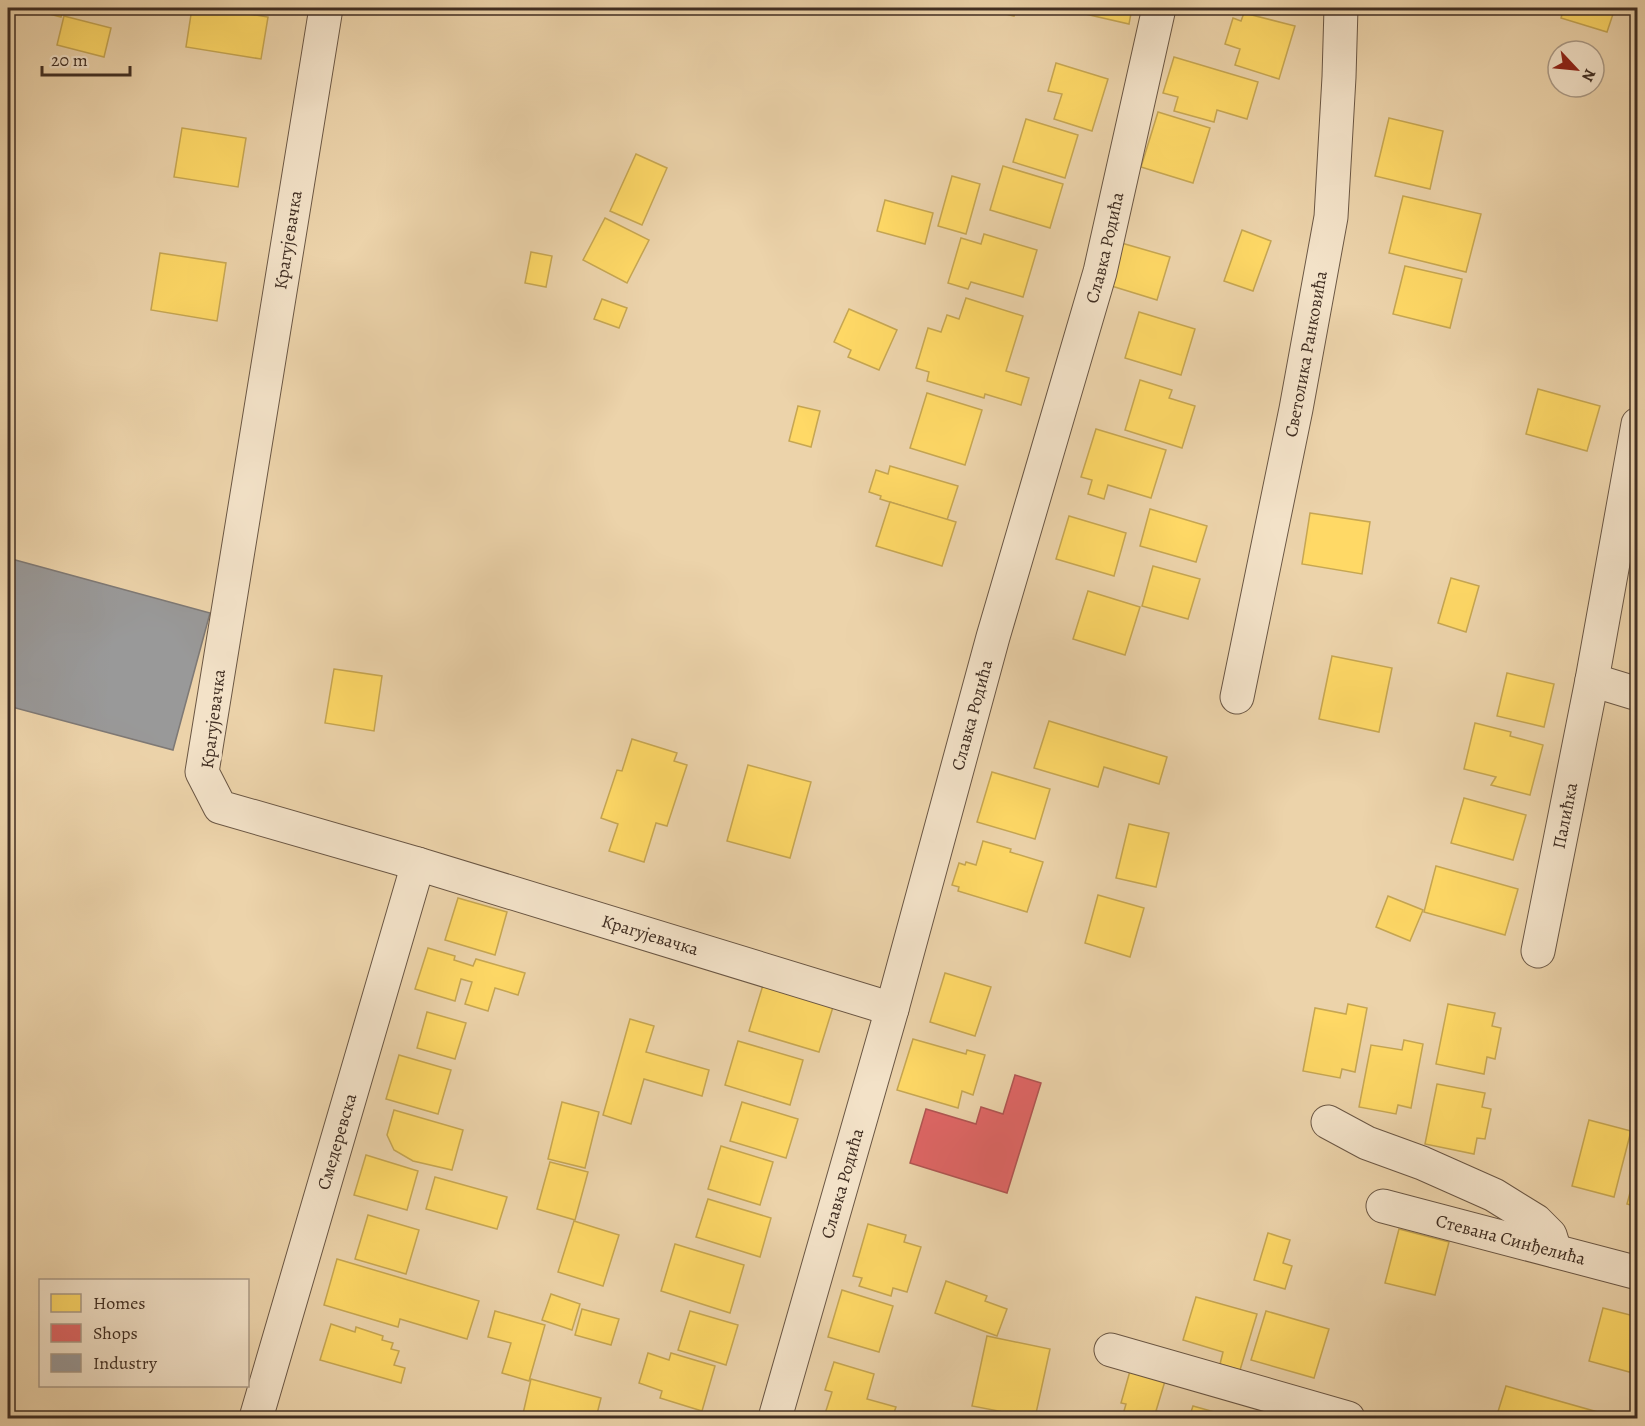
<svg xmlns="http://www.w3.org/2000/svg" width="1645" height="1426" font-family="Alegreya,serif">
	<rect width="100%" height="100%" fill="#ecd3aa"/>
	<filter id="stains"><feTurbulence type="fractalNoise" baseFrequency=".00333" numOctaves="4"/><feColorMatrix values="0 0 0 0 .2 0 0 0 0 .09 0 0 0 0 .02 0 0 0 .5 -.17"/></filter>
	<radialGradient id="worn" r=".72"><stop offset=".6" stop-color="#630" stop-opacity="0"/><stop offset="1" stop-color="#630" stop-opacity=".3"/></radialGradient>
	<g fill="#ffd966" stroke="#c6a652" stroke-width="1.5">
		<path d="M27,8H64L61,17Z"/>
		<path d="M192,8H210L268,17L261,59L186,47Z"/>
		<path d="M980,8H1016L1014,16Z"/>
		<path d="M1059,8H1132L1129,24Z"/>
		<path d="M1564,8H1615L1607,32L1561,18Z"/>
		<path d="M1244,13L1295,26L1279,79L1235,65L1240,49L1225,44L1233,18L1241,21Z"/>
		<path d="M64,16L111,28L104,57L57,45Z"/>
		<path d="M1174,57L1258,82L1247,119L1217,110L1214,122L1174,111L1178,97L1163,93Z"/>
		<path d="M1056,63L1108,79L1092,131L1054,119L1062,94L1048,91Z"/>
		<path d="M1158,112L1210,128L1193,183L1141,167Z"/>
		<path d="M1389,118L1443,131L1430,189L1375,176Z"/>
		<path d="M1026,119L1078,135L1065,178L1013,162Z"/>
		<path d="M182,128L246,138L238,187L174,177Z"/>
		<path d="M636,154L667,168L642,225L610,211Z"/>
		<path d="M1003,166L1063,184L1050,228L990,210Z"/>
		<path d="M952,176L980,184L966,234L938,226Z"/>
		<path d="M1403,196L1481,214L1466,272L1389,253Z"/>
		<path d="M885,200L933,213L925,244L877,231Z"/>
		<path d="M605,218L649,240L627,283L583,260Z"/>
		<path d="M1242,230L1271,241L1253,291L1224,281Z"/>
		<path d="M984,234L1037,250L1023,297L971,282L968,289L948,283L961,238L981,244Z"/>
		<path d="M1118,242L1170,257L1157,300L1105,284Z"/>
		<path d="M531,252L552,256L546,287L525,283Z"/>
		<path d="M160,253L226,263L217,321L151,310Z"/>
		<path d="M1405,266L1462,279L1450,328L1393,314Z"/>
		<path d="M966,298L1023,316L1006,371L1029,378L1021,405L985,394L984,398L927,381L929,372L916,368L928,328L941,332L947,315L959,319Z"/>
		<path d="M602,299L627,308L619,328L594,319Z"/>
		<path d="M849,309L897,330L879,370L848,357L851,350L834,342Z"/>
		<path d="M1139,312L1195,329L1181,375L1125,358Z"/>
		<path d="M1140,380L1172,390L1169,398L1195,406L1182,448L1125,430Z"/>
		<path d="M1538,389L1600,406L1587,451L1526,434Z"/>
		<path d="M927,393L982,410L965,465L910,448Z"/>
		<path d="M798,406L820,411L811,447L789,441Z"/>
		<path d="M1096,429L1166,450L1151,498L1108,485L1104,499L1088,494L1092,480L1081,477Z"/>
		<path d="M890,466L958,486L947,520L880,499L881,496L869,492L876,470L888,474Z"/>
		<path d="M890,502L956,522L942,566L876,546Z"/>
		<path d="M1150,509L1207,526L1196,562L1140,546Z"/>
		<path d="M1310,513L1370,522L1362,574L1302,564Z"/>
		<path d="M1069,516L1126,533L1114,576L1056,559Z"/>
		<path d="M1153,566L1200,579L1188,619L1142,606Z"/>
		<path d="M1451,578L1479,586L1466,632L1438,623Z"/>
		<path d="M1088,591L1140,607L1125,655L1073,639Z"/>
		<path d="M1332,656L1392,668L1379,732L1319,719Z"/>
		<path d="M334,669L382,676L374,731L325,723Z"/>
		<path d="M1507,673L1554,684L1544,727L1497,716Z"/>
		<path d="M1049,721L1167,757L1159,784L1104,767L1098,787L1034,768Z"/>
		<path d="M1475,723L1511,732L1510,736L1543,745L1530,795L1491,785L1496,777L1464,769Z"/>
		<path d="M632,739L677,753L674,761L687,765L667,826L656,823L644,862L609,851L618,824L601,818L617,770L622,771Z"/>
		<path d="M748,765L811,782L790,858L727,841Z"/>
		<path d="M992,772L1050,789L1035,839L977,822Z"/>
		<path d="M1464,798L1526,815L1513,860L1451,843Z"/>
		<path d="M1129,824L1169,833L1156,887L1116,878Z"/>
		<path d="M983,841L1011,849L1010,852L1043,862L1027,912L958,891L959,887L952,885L959,863L965,865L966,862L976,865Z"/>
		<path d="M1436,866L1518,889L1505,935L1424,912Z"/>
		<path d="M1098,895L1144,908L1130,957L1085,943Z"/>
		<path d="M1388,896L1423,910L1410,941L1376,927Z"/>
		<path d="M458,898L507,912L495,955L445,940Z"/>
		<path d="M428,948L455,956L454,960L473,966L476,959L525,973L518,995L495,988L488,1011L465,1004L472,982L461,979L455,1001L415,989Z"/>
		<path d="M945,973L991,987L975,1036L930,1022Z"/>
		<path d="M763,985L833,1007L819,1052L749,1031Z"/>
		<path d="M1348,1004L1367,1008L1355,1072L1342,1069L1340,1078L1303,1071L1315,1008L1346,1014Z"/>
		<path d="M1448,1004L1495,1013L1492,1026L1501,1028L1495,1059L1487,1057L1484,1074L1436,1064Z"/>
		<path d="M427,1012L466,1023L455,1059L417,1048Z"/>
		<path d="M630,1019L654,1026L646,1052L709,1070L702,1096L644,1079L631,1124L603,1115Z"/>
		<path d="M913,1039L966,1054L967,1050L985,1055L973,1095L962,1091L958,1108L897,1090Z"/>
		<path d="M1404,1040L1423,1044L1411,1108L1398,1105L1396,1114L1359,1107L1371,1045L1402,1050Z"/>
		<path d="M738,1041L803,1060L790,1105L725,1085Z"/>
		<path d="M399,1055L451,1070L438,1114L386,1099Z"/>
		<path d="M1437,1084L1485,1093L1482,1107L1491,1109L1485,1139L1477,1138L1474,1154L1425,1144Z"/>
		<path d="M562,1102L599,1112L585,1168L548,1159Z"/>
		<path d="M742,1102L798,1119L786,1158L730,1141Z"/>
		<path d="M394,1110L463,1130L452,1170L413,1161L394,1150L387,1135Z"/>
		<path d="M1589,1120L1631,1131L1614,1197L1572,1186Z"/>
		<path d="M721,1146L773,1162L760,1205L708,1189Z"/>
		<path d="M366,1155L418,1171L407,1210L354,1195Z"/>
		<path d="M550,1162L588,1172L575,1220L537,1209Z"/>
		<path d="M1638,1163V1207L1627,1204Z"/>
		<path d="M435,1177L507,1197L497,1229L426,1209Z"/>
		<path d="M708,1199L771,1218L760,1257L696,1237Z"/>
		<path d="M368,1215L419,1230L406,1274L355,1259Z"/>
		<path d="M574,1221L619,1235L603,1286L558,1272Z"/>
		<path d="M868,1224L906,1235L904,1242L921,1247L907,1292L893,1288L891,1296L859,1286L862,1278L853,1276Z"/>
		<path d="M1399,1229L1449,1242L1435,1295L1385,1283Z"/>
		<path d="M1268,1233L1290,1240L1283,1263L1292,1266L1285,1289L1254,1280Z"/>
		<path d="M675,1244L744,1265L730,1313L661,1291Z"/>
		<path d="M337,1259L479,1301L467,1339L400,1319L398,1327L324,1305Z"/>
		<path d="M946,1281L987,1296L985,1301L1007,1309L997,1336L935,1313Z"/>
		<path d="M842,1290L893,1306L879,1352L828,1337Z"/>
		<path d="M551,1294L580,1304L572,1330L542,1320Z"/>
		<path d="M1196,1297L1257,1314L1240,1370L1220,1364L1223,1352L1183,1340Z"/>
		<path d="M1603,1308L1638,1317V1357L1633,1373L1589,1361Z"/>
		<path d="M582,1309L619,1319L611,1345L575,1335Z"/>
		<path d="M495,1311L545,1325L529,1381L502,1373L511,1343L488,1337Z"/>
		<path d="M690,1311L738,1325L726,1365L678,1350Z"/>
		<path d="M1266,1311L1329,1329L1314,1378L1251,1360Z"/>
		<path d="M331,1324L355,1332L356,1327L383,1336L382,1340L393,1343L391,1349L399,1351L394,1365L405,1368L401,1383L320,1360Z"/>
		<path d="M987,1336L1050,1349L1035,1418L972,1406Z"/>
		<path d="M648,1353L669,1360L671,1353L715,1366L702,1411L660,1398L662,1391L639,1383Z"/>
		<path d="M834,1362L874,1374L867,1399L896,1407L892,1418H830L824,1417L832,1392L825,1390Z"/>
		<path d="M1130,1371L1165,1381L1156,1411L1172,1415L1171,1418H1122L1126,1404L1121,1403Z"/>
		<path d="M531,1379L601,1398L596,1418H522Z"/>
		<path d="M1506,1386L1619,1418H1496Z"/>
		<path d="M1193,1406L1236,1418H1189Z"/>
	</g>
	<path fill="#e06666" stroke="#b05552" stroke-width="1.5" d="M1015,1075L1041,1083L1007,1193L910,1163L926,1109L976,1124L981,1107L1003,1114Z"/>
	<path fill="#999" stroke="#7e7975" stroke-width="1.5" d="M8,558L210,613L173,750L8,706Z"/>
	<g fill="none" stroke-linecap="round" stroke-linejoin="round">
		<defs>
			<g id="minor">
				<path id="s1" d="M326,8L202,772L220,807L418,864L892,1009"/>
				<path d="M1592,680L1638,694"/>
				<path id="s2" d="M1237,697L1296,409L1331,217L1339,77L1341,8"/>
				<path id="s3" d="M1538,951L1592,680L1638,424"/>
				<path d="M1328,1122L1367,1143L1422,1163L1494,1195L1536,1221L1550,1235L1555,1251"/>
				<path id="s4" d="M1383,1206L1638,1273"/>
				<path d="M1111,1350L1348,1418"/>
				<path id="s5" d="M256,1418L418,864"/>
				<path id="s6" d="M775,1418L892,1009L993,637L1100,272L1159,8"/>
			</g>
		</defs>
		<use href="#minor" stroke="#6b5744" stroke-width="35"/>
		<use href="#minor" stroke="#f3e2c8" stroke-width="33"/>
	</g>
	<g text-anchor="middle" stroke-width="6" stroke-linejoin="round" paint-order="stroke">
		<g font-size="18" fill="#402e22" stroke="#f3e2c8">
			<text transform="translate(288 240) rotate(-81)" y="6">Крагујевачка</text>
			<text dy="6" stroke="none"><textPath href="#s6" startOffset="1216">Славка Родића</textPath></text>
			<text dy="6" stroke="none"><textPath href="#s2" startOffset="350">Светолика Ранковића</textPath></text>
			<text dy="6" stroke="none"><textPath href="#s6" startOffset="730">Славка Родића</textPath></text>
			<text transform="translate(213 719) rotate(-83)" y="6">Крагујевачка</text>
			<text dy="6" stroke="none"><textPath href="#s3" startOffset="138">Палићка</textPath></text>
			<text dy="6" stroke="none"><textPath href="#s1" startOffset="1262">Крагујевачка</textPath></text>
			<text dy="6" stroke="none"><textPath href="#s5" startOffset="288">Смедеревска</textPath></text>
			<text dy="6" stroke="none"><textPath href="#s6" startOffset="244">Славка Родића</textPath></text>
			<text dy="6" stroke="none"><textPath href="#s4" startOffset="132">Стевана Синђелића</textPath></text>
		</g>
	</g>
	<rect width="1645" height="1426" fill="none" stroke="#ecd3aa" stroke-width="30"/>
	<rect x="9" y="9" width="1627" height="1408" fill="none" stroke="#402e22" stroke-width="3"/>
	<rect x="15" y="15" width="1615" height="1396" fill="none" stroke="#402e22" stroke-width="1.5"/>
	<rect x="39" y="1279" width="210" height="108" fill="#f3e2c8" stroke="#ab9a86" stroke-width="1.5"/>
	<rect x="51" y="1294" width="30" height="18" fill="#ffd966" stroke="#ab9a86" stroke-width="1.5"/>
	<text x="93" y="1309" font-size="18" fill="#402e22">Homes</text>
	<rect x="51" y="1324" width="30" height="18" fill="#e06666" stroke="#ab9a86" stroke-width="1.5"/>
	<text x="93" y="1339" font-size="18" fill="#402e22">Shops</text>
	<rect x="51" y="1354" width="30" height="18" fill="#999999" stroke="#ab9a86" stroke-width="1.5"/>
	<text x="93" y="1369" font-size="18" fill="#402e22">Industry</text>
	<g transform="translate(1576 69) rotate(116)"><circle r="28" fill="#f3e2c8" stroke="#ab9a86" stroke-width="1.5"/>
	<path d="M0-4.5L10 22L0 15L-10 22Z" fill="#8f2418"/>
	<text y="-9" font-size="16" font-weight="bold" text-anchor="middle" fill="#402e22">N</text>
	</g>
	<path d="M42 66v9h88v-9" fill="none" stroke="#402e22" stroke-width="3"/>
	<text x="51" y="66" font-size="18" fill="#402e22" stroke="#f3e2c8" stroke-width="4.5" paint-order="stroke">20 m</text>
	<rect width="100%" height="100%" filter="url(#stains)"/>
	<rect width="100%" height="100%" fill="url(#worn)"/>
</svg>
